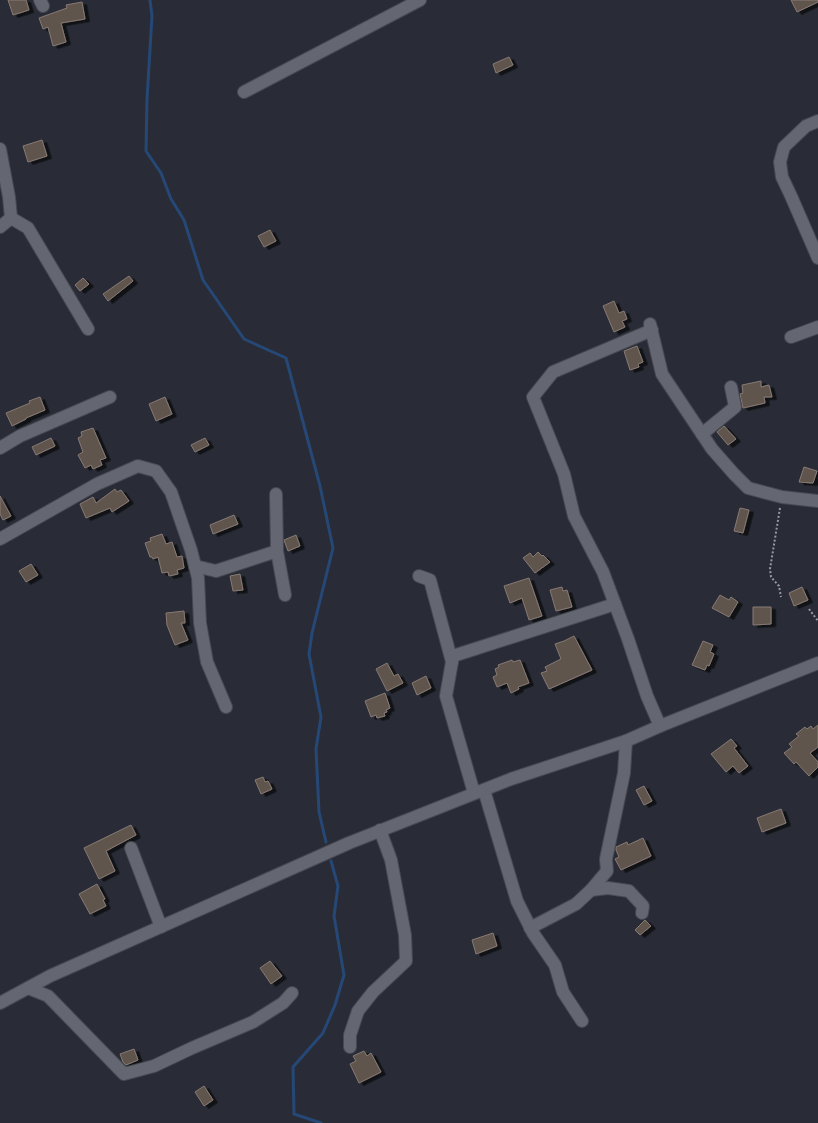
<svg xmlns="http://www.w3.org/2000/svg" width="818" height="1123" font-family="'DejaVu Sans',sans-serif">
	<defs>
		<filter id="shadow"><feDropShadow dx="4.5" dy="2.5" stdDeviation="0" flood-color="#0009"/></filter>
	</defs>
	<rect width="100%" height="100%" fill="#292c36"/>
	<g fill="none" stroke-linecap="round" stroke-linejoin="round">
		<g stroke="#264876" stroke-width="3">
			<path d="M150,0L152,16L147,99L146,151L161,173L171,199L184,220L203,280L244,339L286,358L320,486L333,548L312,633L309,654L321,717L316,749L319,812L326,842"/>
			<path d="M321,1123L294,1114L293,1067L323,1033L335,1005L344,975L334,916L338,886L331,861"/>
		</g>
	</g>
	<g fill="#60544e" stroke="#877a74" filter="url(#shadow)">
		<path d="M8,0H26L29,10L13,15Z"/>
		<path d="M791,0H818V2L797,12Z"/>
		<path d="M82,2L85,19L61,23L66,42L53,46L48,27L43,29L39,18L67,8L66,5Z"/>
		<path d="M509,57L513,65L496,73L493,64Z"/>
		<path d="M42,140L47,156L28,162L23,146Z"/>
		<path d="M270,230L276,241L264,247L258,236Z"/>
		<path d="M129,276L133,281L108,301L103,294Z"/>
		<path d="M83,278L89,284L80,291L75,285Z"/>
		<path d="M614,301L619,313L624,311L627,319L622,321L625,327L614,332L603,306Z"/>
		<path d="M637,346L643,362L638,364L639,367L630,370L624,351Z"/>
		<path d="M761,381V387L769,385L772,397H764L765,403L743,408L740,394L743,393L742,385Z"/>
		<path d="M40,397L45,410L26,418V419L12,426L6,413L30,403L29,401Z"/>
		<path d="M165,397L172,414L156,421L149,404Z"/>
		<path d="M724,426L736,439L728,445L717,432Z"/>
		<path d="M93,428L106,458L100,460L102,465L93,469L91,465L85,468L78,455L83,452L78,438L82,436L81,432Z"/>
		<path d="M51,438L55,446L36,455L32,447Z"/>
		<path d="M205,438L209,445L195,452L191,445Z"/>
		<path d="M804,467L817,471L813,483L799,482Z"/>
		<path d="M115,489L117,492L121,490L129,501L112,512L110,508L86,518L80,504L93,497L96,503Z"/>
		<path d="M0,496L11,516L3,520L0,514Z"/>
		<path d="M740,508L749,510L743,533L734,531Z"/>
		<path d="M234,515L238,524L213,534L210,525Z"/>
		<path d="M162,534L166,544L172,542L177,557L182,556L184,568L177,570L178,574L169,576L168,572L162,573L158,557L153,559L152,557H150L145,543L151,541L150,538Z"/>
		<path d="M296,535L300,546L288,551L284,540Z"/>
		<path d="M538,552L542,556L543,555L550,562L535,573L523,558L530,553L533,557Z"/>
		<path d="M31,564L38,575L26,582L19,571Z"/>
		<path d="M240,574L243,590L233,591L230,576Z"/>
		<path d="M529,578L542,616L529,620L522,598L510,603L504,586Z"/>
		<path d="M562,587L563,591L567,590L572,607L556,611L550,590Z"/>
		<path d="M802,587L808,600L794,606L789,593Z"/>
		<path d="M720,595L729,600L731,597L738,602L729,617L712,608Z"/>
		<path d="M753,607H771V624L753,625Z"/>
		<path d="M184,611L185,623H181L188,640L175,645L167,625L166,613Z"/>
		<path d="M574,636L592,670L549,689L541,673L547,671L545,667L561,659L555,644L564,641Z"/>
		<path d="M703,641L713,645L710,652L714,654L709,666L707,665L705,670L692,665Z"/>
		<path d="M512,660L513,662L520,660L529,683L518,687L519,689L511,693L507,683L497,687L493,677L497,675L495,669L499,667L498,665Z"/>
		<path d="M387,663L394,676L398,674L403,683L387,691L376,669Z"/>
		<path d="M426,676L431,688L417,695L412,683Z"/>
		<path d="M385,693L390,708L386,710L387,712L384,713L385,716L377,718L376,715L371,717L365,701Z"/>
		<path d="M818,725V747L810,753L818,762V767L809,776L796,762L794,764L784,753L792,747L789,744L799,736L796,734L805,727L807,729L811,726L813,729Z"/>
		<path d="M731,739L737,746L734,748L748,766L739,773L733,766L726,772L711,754Z"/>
		<path d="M263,777L265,782L268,781L272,789L261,794L255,780Z"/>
		<path d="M644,786L652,801L644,805L636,790Z"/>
		<path d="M781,809L786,823L762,832L757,818Z"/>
		<path d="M131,825L136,835L106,851L115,871L99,879L84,848Z"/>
		<path d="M643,838L651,856L621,870L615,859L619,857L616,850V847L627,842L628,845Z"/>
		<path d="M97,884L105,899L103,900L106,906L90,914L79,894Z"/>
		<path d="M645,920L651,926L640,935L635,930Z"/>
		<path d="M493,933L497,946L476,954L472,940Z"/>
		<path d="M270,961L282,976L271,984L260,968Z"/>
		<path d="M134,1049L138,1060L126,1065L123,1062L120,1054Z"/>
		<path d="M364,1051L367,1056L371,1053L381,1072L359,1083L350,1064L356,1061L353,1056Z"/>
		<path d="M204,1086L213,1100L204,1106L195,1092Z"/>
	</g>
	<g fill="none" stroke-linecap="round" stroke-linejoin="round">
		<defs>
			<g id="minor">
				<path d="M40,0L43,6"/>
				<path d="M244,92L420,0"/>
				<path d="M818,121L806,126L784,147L780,162L782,177L791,196L818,258"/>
				<path d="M0,149L9,197L11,218L0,227"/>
				<path d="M11,218L28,228L88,329"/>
				<path d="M650,324L662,374L712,449L734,474L748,488L782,497L818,501"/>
				<path d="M652,330L553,372L533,397L564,474L574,516L603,572L628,639L647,696L660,726"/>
				<path d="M791,337L818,327"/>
				<path d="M702,434L735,407L731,387"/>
				<path d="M0,448L20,436L110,397"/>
				<path d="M276,494L277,551L285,595"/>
				<path d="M0,539L97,484L138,466L156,471L171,492L191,550L198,578L200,623L207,662L226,707"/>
				<path d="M195,566L216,571L277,551"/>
				<path d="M419,576L430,580L452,662"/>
				<path d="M484,790L517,901L533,933L555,965L563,992L582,1021"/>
				<path d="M474,793L446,696L453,656L615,604"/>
				<path d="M131,848L161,927"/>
				<path d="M591,890L608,888L629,891L643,906L642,913"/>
				<path d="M530,928L576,904L591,890L607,871L606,859L624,773L626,741"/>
				<path d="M28,988L48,996L124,1074L154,1066L192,1048L253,1022L283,1003L292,993"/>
				<path d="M0,1003L50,976L349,843L511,779L626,741L660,726L818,663"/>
				<path d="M350,1047V1035L358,1011L373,992L406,961L405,935L391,860L380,830"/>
			</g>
		</defs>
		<use href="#minor" stroke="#474952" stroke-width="14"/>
		<g stroke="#9699a1" stroke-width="2" stroke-dasharray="2 2" stroke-linecap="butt">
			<path d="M780,508L770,569L771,577L779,586L781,597"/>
			<path d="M809,609L818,621"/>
		</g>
		<use href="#minor" stroke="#646772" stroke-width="12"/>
	</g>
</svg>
